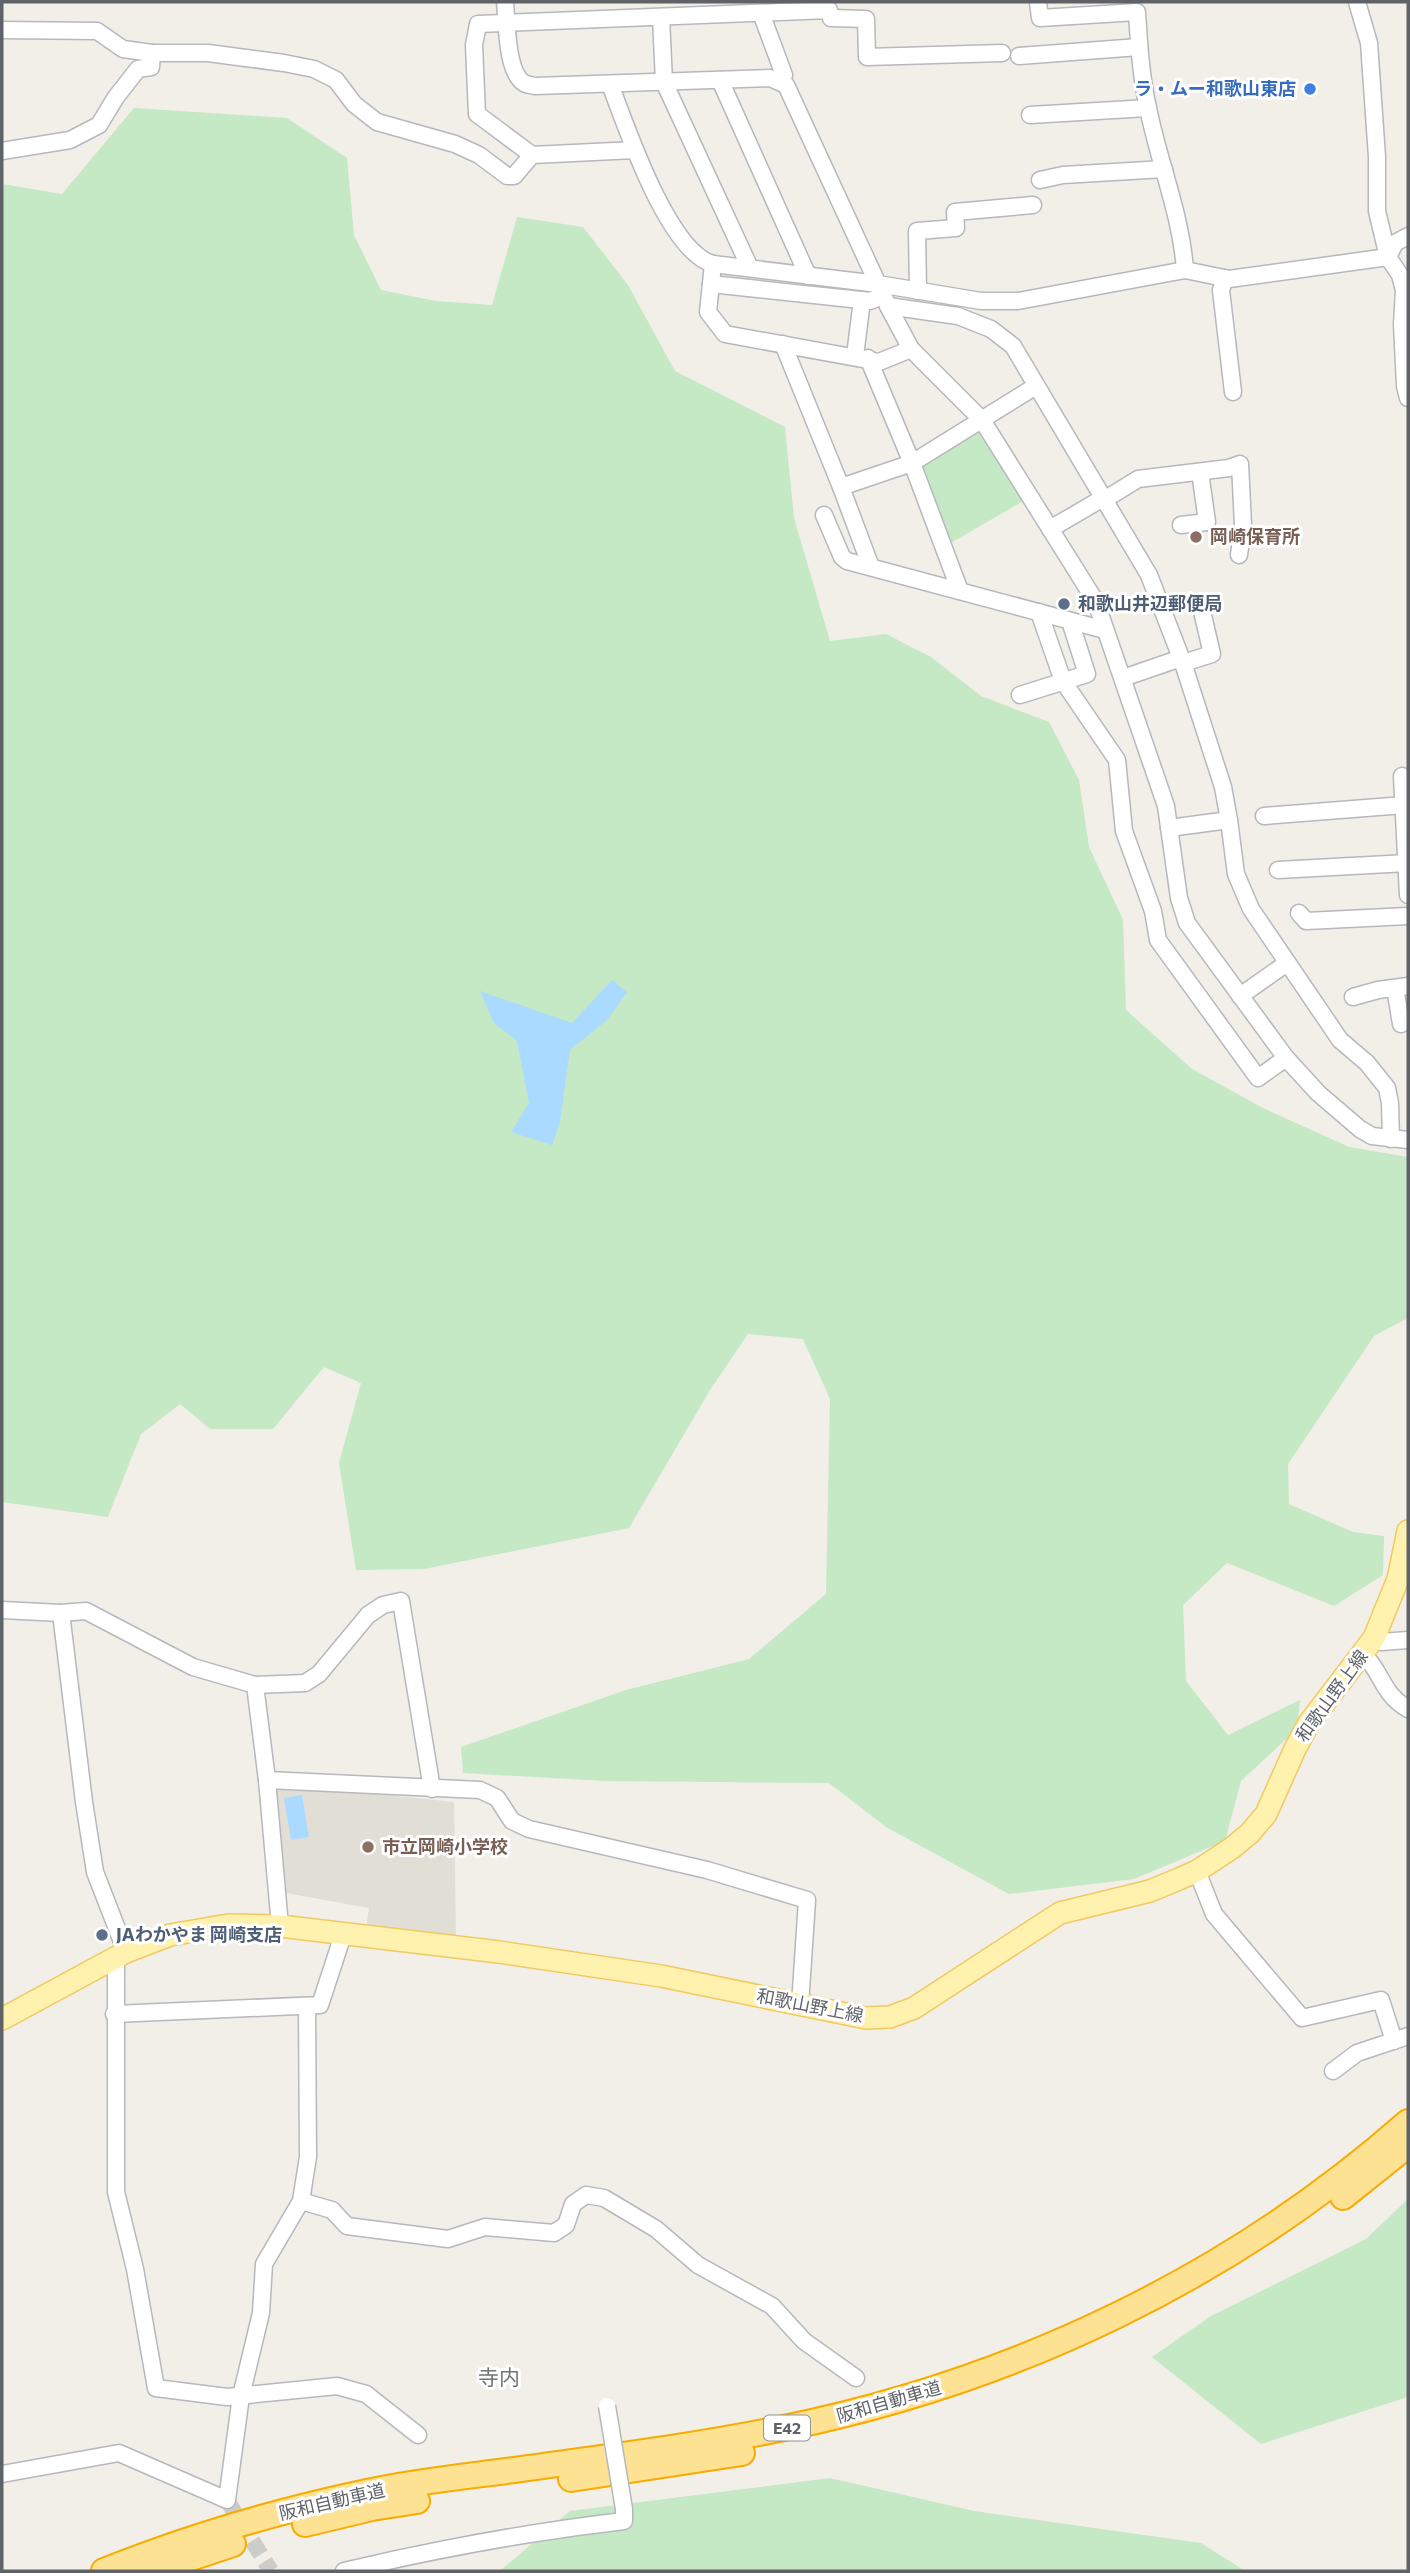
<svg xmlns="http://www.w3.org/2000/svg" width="1410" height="2573" font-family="Commissioner,'Noto Sans JP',sans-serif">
	<rect width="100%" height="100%" fill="#f1efe8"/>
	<path fill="#e1ded6" d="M273,1783L454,1802L456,1939L366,1929L369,1908L286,1893Z"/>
	<g fill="#c5e8c5">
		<path d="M134,108L287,118L347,158L354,235L381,290L436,301L492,305L517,217L583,227L628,285L675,371L785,427L794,518L830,641L886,634L931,657L981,696L1049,722L1079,780L1089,847L1123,920L1126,1010L1192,1069L1263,1108L1349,1147L1408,1157V1318L1374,1336L1288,1464L1289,1504L1353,1532L1384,1536L1383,1575L1334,1606L1227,1563L1183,1605L1186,1681L1228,1735L1300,1700L1297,1729L1241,1781L1225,1841L1134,1879L1009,1894L886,1827L829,1783L606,1781L463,1773L461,1747L626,1690L749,1659L826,1594L830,1399L803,1339L748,1334L710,1390L629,1528L424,1569L356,1570L339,1463L361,1383L324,1367L273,1429H210L180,1404L141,1434L108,1517L2,1502V184L62,194Z"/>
		<path d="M977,427L1025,500L949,544L917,467Z"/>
		<path d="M1408,2199V2397L1261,2444L1152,2357L1211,2316L1366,2239Z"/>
		<path d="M830,2478L974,2511L1201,2543L1245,2571H500L570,2511Z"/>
	</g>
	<g fill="#aadaff">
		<path d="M612,980L627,992L607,1020L570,1050L560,1122L552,1145L511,1132L529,1103L517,1041L494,1023L480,991L572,1023Z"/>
		<path d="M302,1795L309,1837L291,1840L284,1798Z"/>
	</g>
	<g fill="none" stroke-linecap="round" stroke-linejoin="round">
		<path stroke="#ccccc8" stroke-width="16" stroke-dasharray="16 8" stroke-linecap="butt" d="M227,2500L271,2571"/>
		<defs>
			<g id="minor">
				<path d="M505,2C507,21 506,72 524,83C527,85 531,85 535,86L770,78L786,85L888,306L911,349L982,420L1096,602L1166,806L1179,898L1187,923L1286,1058L1318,1093L1360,1129L1372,1136L1408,1140"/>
				<path d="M1038,2L1040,18L1137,12C1139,44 1141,77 1148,108C1159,163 1181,214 1185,270"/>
				<path d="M1357,2L1369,43L1377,157V211L1388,257L1400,275L1404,290L1402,324L1405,386L1408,398"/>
				<path d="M761,13L784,75L781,81"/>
				<path d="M661,17L664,82L750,268"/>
				<path d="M2,30L97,31L123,49L152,53H208L284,63L314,69L336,80L354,104L377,122L455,144L479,155L507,176H514L532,155L635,150"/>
				<path d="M1019,56L1139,47"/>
				<path d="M720,80L808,276"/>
				<path d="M610,84C626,126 668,252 713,264L878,284L981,301H1018L1185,270L1229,279L1388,257"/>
				<path d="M1030,115L1148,108"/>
				<path d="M2,151L70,140L99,125L116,97L138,69L151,67L152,53"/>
				<path d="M532,155L477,114L474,45L478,24L829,10L831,18L866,19L867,57L1002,53"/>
				<path d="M1040,180L1063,175L1164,169"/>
				<path d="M1388,257L1395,243L1408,236"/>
				<path d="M713,264L708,312L725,334L879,362L911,349"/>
				<path d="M1225,278L1221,290L1233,392"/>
				<path d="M711,284L870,301L883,296"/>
				<path d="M918,291L917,231L956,228L955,212L1033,205"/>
				<path d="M888,306L958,316L991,329L1013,346L1149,575L1183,663L1223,787L1229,820L1236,874L1251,909L1340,1040L1367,1063L1387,1088L1390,1103L1391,1139"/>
				<path d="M783,344L841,487L871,567"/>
				<path d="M855,356L862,300"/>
				<path d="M868,358L912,463L960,591"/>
				<path d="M841,487L912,463L1036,386"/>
				<path d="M1104,500L1138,479L1229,468L1240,464L1243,525L1239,555"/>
				<path d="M824,515L842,557L847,561L1105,630"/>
				<path d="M1181,525L1207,522L1200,472"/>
				<path d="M1050,529L1103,498"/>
				<path d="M1039,612L1063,681L1117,760L1124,831L1153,911L1158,940L1258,1078L1286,1058"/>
				<path d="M1183,663L1212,654L1201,607"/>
				<path d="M1123,678L1181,658"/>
				<path d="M1020,695L1087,674L1070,621"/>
				<path d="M1402,776L1408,895"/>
				<path d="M1264,816L1404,805"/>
				<path d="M1169,828L1229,820"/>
				<path d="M1278,870L1407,863"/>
				<path d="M1299,913L1306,921L1408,916"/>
				<path d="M1395,988L1401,1024"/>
				<path d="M1240,996L1287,963"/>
				<path d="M1353,997L1378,990L1408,986"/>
				<path d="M2,1610L61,1613L86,1611L193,1667L255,1685L305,1683L319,1674L368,1615L383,1605L401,1601L432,1789"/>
				<path d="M61,1613L84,1802L95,1872L126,1952"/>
				<path d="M1374,1638L1381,1642L1408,1640"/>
				<path d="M1363,1654C1383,1673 1381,1693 1408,1709"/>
				<path d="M255,1685L267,1780L280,1926"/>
				<path d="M267,1780L480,1790L497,1798L512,1821L529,1829L707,1870L807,1900L800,2005"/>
				<path d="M1197,1871L1214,1914L1302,2018L1381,2000L1394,2041"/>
				<path d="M116,1957V2192L135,2269L156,2388L227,2397L337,2386L366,2394L418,2435"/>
				<path d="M114,2014L320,2005L343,1935"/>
				<path d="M1333,2071L1357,2053L1408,2036"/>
				<path d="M301,2201L332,2210L347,2226L448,2239L485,2227L554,2233L566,2225L573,2204L586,2195L604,2198L656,2229L698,2265L772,2306L804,2341L856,2378"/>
				<path d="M2,2474L119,2453L227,2500L241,2396L261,2313L264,2264L301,2201L308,2157L307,2006"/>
				<path d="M344,2571C437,2549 529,2532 624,2521V2509"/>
			</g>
			<path id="major" d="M2,2019L126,1952L170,1935L228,1925L280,1926L499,1952L661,1976L866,2018L890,2017L914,2008L1060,1913L1150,1891L1179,1879L1197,1871L1232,1848L1250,1833L1266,1814L1295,1749L1309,1723L1374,1638L1398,1579L1408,1531"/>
			<g id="highway">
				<path d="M1343,2197L1408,2145"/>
				<path d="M571,2479L742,2453"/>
				<path d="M305,2524L372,2508L417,2501"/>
				<path d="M104,2571C189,2537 277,2511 367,2492C412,2482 460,2477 506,2471C598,2458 692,2447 784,2428C1014,2381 1231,2278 1408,2122"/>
				<path d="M152,2571L233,2544"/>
			</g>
		</defs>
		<use href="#minor" stroke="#b5b8bc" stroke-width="19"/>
		<use href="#major" stroke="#f2c960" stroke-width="24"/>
		<use href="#highway" stroke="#f9ab00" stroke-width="28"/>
		<use href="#minor" stroke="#fff" stroke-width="16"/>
		<use href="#major" stroke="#fff2af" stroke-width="21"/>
		<use href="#highway" stroke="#fde293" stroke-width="24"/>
		<defs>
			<path id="minor-bridge" d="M607,2406L624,2509"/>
		</defs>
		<use href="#minor-bridge" stroke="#b5b8bc" stroke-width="19" stroke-linecap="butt"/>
		<use href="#minor-bridge" stroke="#fff" stroke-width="16"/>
	</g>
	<circle fill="#3f7fe0" stroke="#fff" stroke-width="2.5" cx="1310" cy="89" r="7"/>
	<g fill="#8d6e63" stroke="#fff" stroke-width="2.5">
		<circle cx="1196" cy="537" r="7"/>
		<circle cx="368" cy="1847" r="7"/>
	</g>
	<g fill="#5c6f8a" stroke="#fff" stroke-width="2.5">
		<circle cx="1064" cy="604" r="7"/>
		<circle cx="102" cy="1935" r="7"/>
	</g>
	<g text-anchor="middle" stroke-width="6" stroke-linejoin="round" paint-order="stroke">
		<rect fill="#fff" stroke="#8f9295" stroke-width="2" x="764" y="2415.5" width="46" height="25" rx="5"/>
		<g font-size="16" font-weight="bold" fill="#5f6368">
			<text x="787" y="2434">E42</text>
		</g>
		<g font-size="18" font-weight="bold" fill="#366cbe" stroke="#fff" text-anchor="end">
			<text x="1296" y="95">ラ・ムー和歌山東店</text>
		</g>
		<g font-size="18" font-weight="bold" fill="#785e54" stroke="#fff" text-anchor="start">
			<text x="1210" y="543">岡崎保育所</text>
			<text x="382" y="1853">市立岡崎小学校</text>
		</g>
		<g font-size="18" font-weight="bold" fill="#4e5e75" stroke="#fff" text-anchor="start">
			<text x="1078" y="610">和歌山井辺郵便局</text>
			<text x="116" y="1941">JAわかやま 岡崎支店</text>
		</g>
		<g font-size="18" fill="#5f6368" stroke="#fff">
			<text transform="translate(1332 1696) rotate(-54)" y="6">和歌山野上線</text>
			<text transform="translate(810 2006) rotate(11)" y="6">和歌山野上線</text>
			<text transform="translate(889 2402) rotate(-16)" y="6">阪和自動車道</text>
			<text transform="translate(332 2502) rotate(-13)" y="6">阪和自動車道</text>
		</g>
		<g font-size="21" fill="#70757a" stroke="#fff">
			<text x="499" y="2385">寺内</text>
		</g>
	</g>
	<rect width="1410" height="2573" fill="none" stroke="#5f6368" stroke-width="7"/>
</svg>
